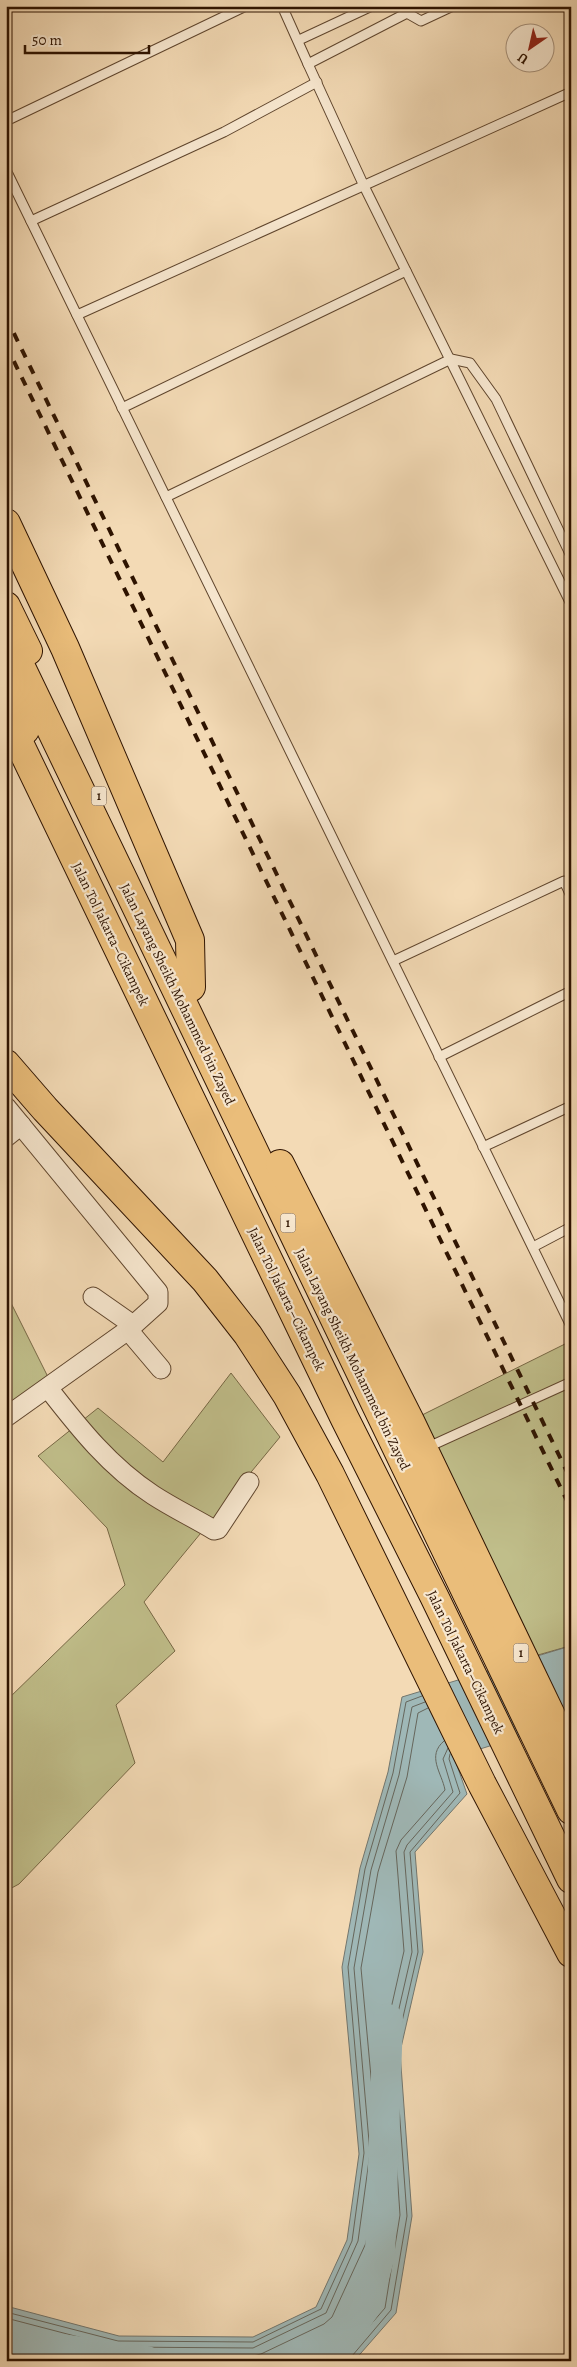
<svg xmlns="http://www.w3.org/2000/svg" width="577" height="2367" font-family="Alegreya,serif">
	<rect width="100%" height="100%" fill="#f3dab5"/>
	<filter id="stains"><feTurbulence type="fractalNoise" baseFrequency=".004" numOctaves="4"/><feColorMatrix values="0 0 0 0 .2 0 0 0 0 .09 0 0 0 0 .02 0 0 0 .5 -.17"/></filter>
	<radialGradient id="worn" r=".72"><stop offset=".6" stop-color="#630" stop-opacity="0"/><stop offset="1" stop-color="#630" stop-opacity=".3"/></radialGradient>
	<g fill="#c0be8a" stroke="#776845">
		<path d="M6,1293L49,1379L6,1410Z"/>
		<path d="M571,1341V1649L566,1647L524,1659L410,1421Z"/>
		<path d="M231,1373L280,1437L144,1602L175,1651L116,1705L135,1763L19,1884L6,1891V1701L125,1585L107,1528L38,1456L98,1408L163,1462Z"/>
	</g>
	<path fill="#9fb8b7" stroke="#72766e" d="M567,1647L571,1648V1721L454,1757L467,1794L415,1852L423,1952L400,2052L412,2216L396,2313L354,2361H40L6,2353V2306L119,2336L253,2337L316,2307L347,2240L359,2154L342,1967L360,1868L388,1772L402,1697Z"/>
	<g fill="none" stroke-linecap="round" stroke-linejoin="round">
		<g stroke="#66665c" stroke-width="1">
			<path d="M6,2312L118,2341L253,2342L321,2309L352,2241L364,2153L348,1967L365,1869L393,1773L406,1702L422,1696"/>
			<path d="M6,2318L117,2347L253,2348L326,2313L358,2241L370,2153L354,1968L371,1870L399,1775L412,1707L425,1702"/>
			<path d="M6,2326L116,2355L253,2356L261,2354L324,2324L332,2317L366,2243L378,2153L361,1968L378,1872L407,1777L418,1713L428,1708"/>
			<path d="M6,2335C24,2336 47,2340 48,2361"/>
			<path d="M337,2361L341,2347L378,2304L393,2215L381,2053L404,1951L396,1851L401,1840L445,1790C442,1773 426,1756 444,1741"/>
			<path d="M345,2361L347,2352L385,2308L400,2215L389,2052L412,1952L404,1852L407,1845L453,1792L443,1759L448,1748"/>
			<path d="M351,2361L352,2356L391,2310L407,2216L395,2052L418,1952L410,1852L460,1793L449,1759L450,1754"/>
		</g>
		<g stroke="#9fb8b7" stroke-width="30">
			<path d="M6,2336L48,2347L147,2361"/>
			<path d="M329,2361L366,2306L380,2255L388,2019"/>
		</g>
		<defs>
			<g id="service">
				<path d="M282,6L308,64L407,13"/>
				<path d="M404,6L407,13L421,21L453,6"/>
				<path d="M299,40L372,6"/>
				<path d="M308,64L364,186L571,604"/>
				<path d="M6,121L246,6"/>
				<path d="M6,170L571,1326"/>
				<path d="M31,221L224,132L317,82"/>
				<path d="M77,315L571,92"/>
				<path d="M122,408L406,271"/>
				<path d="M166,497L451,359L470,363L496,399L571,556"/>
				<path d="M393,961L564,881L571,896"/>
				<path d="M439,1057L571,991"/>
				<path d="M483,1147L571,1106"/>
				<path d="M533,1247L571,1227"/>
				<path d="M426,1448L571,1382"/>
			</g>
			<g id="minor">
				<path d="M6,1107L158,1292V1303L128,1330L6,1417"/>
				<path d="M6,1137L21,1125"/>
				<path d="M93,1297L133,1325"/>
				<path d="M128,1330L161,1369"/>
				<path d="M48,1388C79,1428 110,1467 153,1495C173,1508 194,1518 214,1530L218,1529L249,1482"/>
			</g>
			<g id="motorway">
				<path d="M6,523L65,648L190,940L191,987"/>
				<path d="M6,606L28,651"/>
				<path d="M6,636L571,1810"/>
				<path d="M6,693L25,730"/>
				<path d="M6,716L345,1419L434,1596L571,1879"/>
				<path d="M6,1064L45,1109L205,1280L248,1335L287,1395L330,1474L482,1784L571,1953"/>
				<path d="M280,1164L410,1421L571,1757"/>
			</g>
		</defs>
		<use href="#service" stroke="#5f452d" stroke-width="11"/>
		<use href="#minor" stroke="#5f452d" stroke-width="21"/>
		<use href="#motorway" stroke="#2e1300" stroke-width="30"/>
		<use href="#service" stroke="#f7e7cf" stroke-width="9"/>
		<use href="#minor" stroke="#f7e7cf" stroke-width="19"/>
		<use href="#motorway" stroke="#eabd7a" stroke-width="28"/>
		<g stroke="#2e1300" stroke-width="4" stroke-dasharray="9 9" stroke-linecap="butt">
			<path d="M6,317L571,1480"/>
			<path d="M6,345L571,1509"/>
		</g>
	</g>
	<g text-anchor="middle" stroke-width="4.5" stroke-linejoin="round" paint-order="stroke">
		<g fill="#f7e7cf" stroke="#6a533e" stroke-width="1">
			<rect x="91.5" y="786.5" width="15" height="19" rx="4"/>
			<rect x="280.5" y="1213.5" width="15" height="19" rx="4"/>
			<rect x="513.5" y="1643.5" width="15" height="19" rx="4"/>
		</g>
		<g font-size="12" font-weight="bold" fill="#2e1300">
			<text x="99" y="800">1</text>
			<text x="288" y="1227">1</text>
			<text x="521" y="1657">1</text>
		</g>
		<g font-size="14" fill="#2e1300" stroke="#f7e7cf">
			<text transform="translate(111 934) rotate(64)" y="5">Jalan Tol Jakarta–Cikampek</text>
			<text transform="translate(178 994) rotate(64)" y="5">Jalan Layang Sheikh Mohammed bin Zayed</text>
			<text transform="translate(287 1299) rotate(64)" y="5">Jalan Tol Jakarta–Cikampek</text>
			<text transform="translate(353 1359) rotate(64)" y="5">Jalan Layang Sheikh Mohammed bin Zayed</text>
			<text transform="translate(466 1662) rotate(64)" y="5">Jalan Tol Jakarta–Cikampek</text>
		</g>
	</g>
	<rect width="577" height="2367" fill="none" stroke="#f3dab5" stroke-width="25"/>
	<rect x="8" y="8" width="562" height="2352" fill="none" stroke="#2e1300" stroke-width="2.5"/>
	<rect x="12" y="12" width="552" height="2342" fill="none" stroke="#2e1300"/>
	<g transform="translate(530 48) rotate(214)"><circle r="24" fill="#f7e7cf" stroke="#a7927c"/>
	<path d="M0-4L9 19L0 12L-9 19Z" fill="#8f2418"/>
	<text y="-8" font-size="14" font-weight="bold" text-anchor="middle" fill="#2e1300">U</text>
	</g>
	<path d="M25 45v8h124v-8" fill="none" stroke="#2e1300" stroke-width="2.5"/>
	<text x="32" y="45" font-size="15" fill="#2e1300" stroke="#f7e7cf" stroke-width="4" paint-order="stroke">50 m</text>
	<rect width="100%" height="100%" filter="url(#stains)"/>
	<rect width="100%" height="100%" fill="url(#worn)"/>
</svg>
